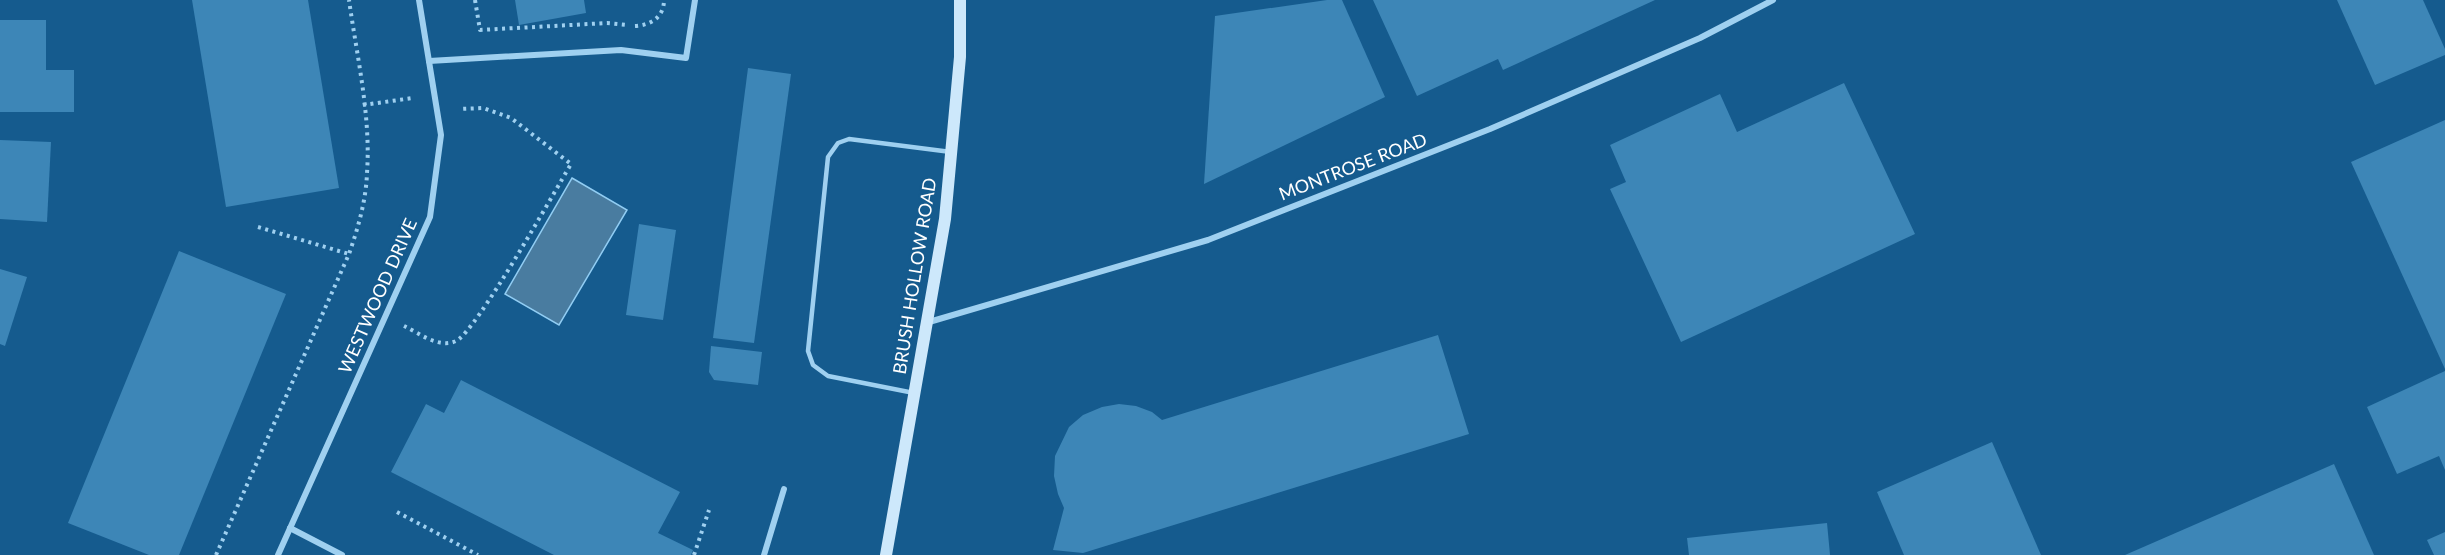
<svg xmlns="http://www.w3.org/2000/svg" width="2445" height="555" font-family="Lato,sans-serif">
	<rect width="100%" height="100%" fill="#155b8e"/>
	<path fill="#497ca0" stroke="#91cdf3" stroke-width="1.5" d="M572,178L627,210L559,325L505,294Z"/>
	<g fill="#3d86b7">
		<path d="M192,0H308L339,188L226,207Z"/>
		<path d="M515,0H584L586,13L519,25Z"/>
		<path d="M1327,0H1342L1385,97L1204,184L1215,16Z"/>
		<path d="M1373,0H1655L1503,70L1498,59L1417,96Z"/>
		<path d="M2337,0H2423L2445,49V55L2375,85Z"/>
		<path d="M0,20H46V70H74V112H0Z"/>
		<path d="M748,68L791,74L754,343L713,338Z"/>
		<path d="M1844,83L1915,234L1681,342L1610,189L1626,182L1610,145L1720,94L1737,132Z"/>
		<path d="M2445,120V369L2351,162Z"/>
		<path d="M0,140L51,142L47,222L0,219Z"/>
		<path d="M639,224L676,230L663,320L626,315Z"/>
		<path d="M179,251L286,294L179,555H149L68,523Z"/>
		<path d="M0,269L27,277L5,346L0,344Z"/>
		<path d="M1438,335L1469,434L1083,553L1053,550L1064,508L1058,494L1054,476L1055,456L1069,427L1083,415L1102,407L1119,404L1136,406L1152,412L1162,420Z"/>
		<path d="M711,346L762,352L758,385L714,380L709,372Z"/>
		<path d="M2445,371V470L2439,456L2397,474L2367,407Z"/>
		<path d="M461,380L680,492L658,533L693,550L691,555H554L391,472L426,404L444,413Z"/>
		<path d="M1992,442L2041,555H1904L1877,492Z"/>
		<path d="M2334,464L2374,555H2125Z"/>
		<path d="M1827,523L1830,555H1689L1687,538Z"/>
		<path d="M2445,532V555H2434L2427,540Z"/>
	</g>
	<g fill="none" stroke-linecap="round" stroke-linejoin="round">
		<g stroke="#9fd0f0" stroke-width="4" stroke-dasharray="3 4.5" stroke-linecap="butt">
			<path d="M475,0L480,30L607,23L628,25"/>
			<path d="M635,26C651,25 664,17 664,0"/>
			<path d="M363,105L413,98"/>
			<path d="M258,227L349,254"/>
			<path d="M404,326C419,333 439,349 456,341C475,333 555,191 571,164L511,118L483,108L459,109"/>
			<path d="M397,512L478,555"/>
			<path d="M216,555L349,254C358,228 366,201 367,173C371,116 357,57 349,0"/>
			<path d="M694,555L709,510"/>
		</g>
		<path stroke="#9fd0f0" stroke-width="4.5" d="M914,393L828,376L813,365L808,351L828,157L838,143L849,139L951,152"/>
		<g stroke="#9fd0f0" stroke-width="6">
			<path d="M429,61L621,50L686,58L695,0"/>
			<path d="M929,322L1208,240L1490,129L1700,38L1773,0"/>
			<path d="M290,528L342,555"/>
			<path d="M278,555L430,217L441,135L419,0"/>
			<path d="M764,555L784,489"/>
		</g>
		<path stroke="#cde8fb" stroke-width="12" d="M886,555L945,219L960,57V0"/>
	</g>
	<g text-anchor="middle" stroke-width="4.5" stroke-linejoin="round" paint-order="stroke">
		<g font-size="18" fill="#fff" stroke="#155b8e">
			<text transform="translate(1353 167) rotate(-21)" y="6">MONTROSE ROAD</text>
			<text transform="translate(915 276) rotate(-81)" y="6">BRUSH HOLLOW ROAD</text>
			<text transform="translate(378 296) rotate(-66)" y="6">WESTWOOD DRIVE</text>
		</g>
	</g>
</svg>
